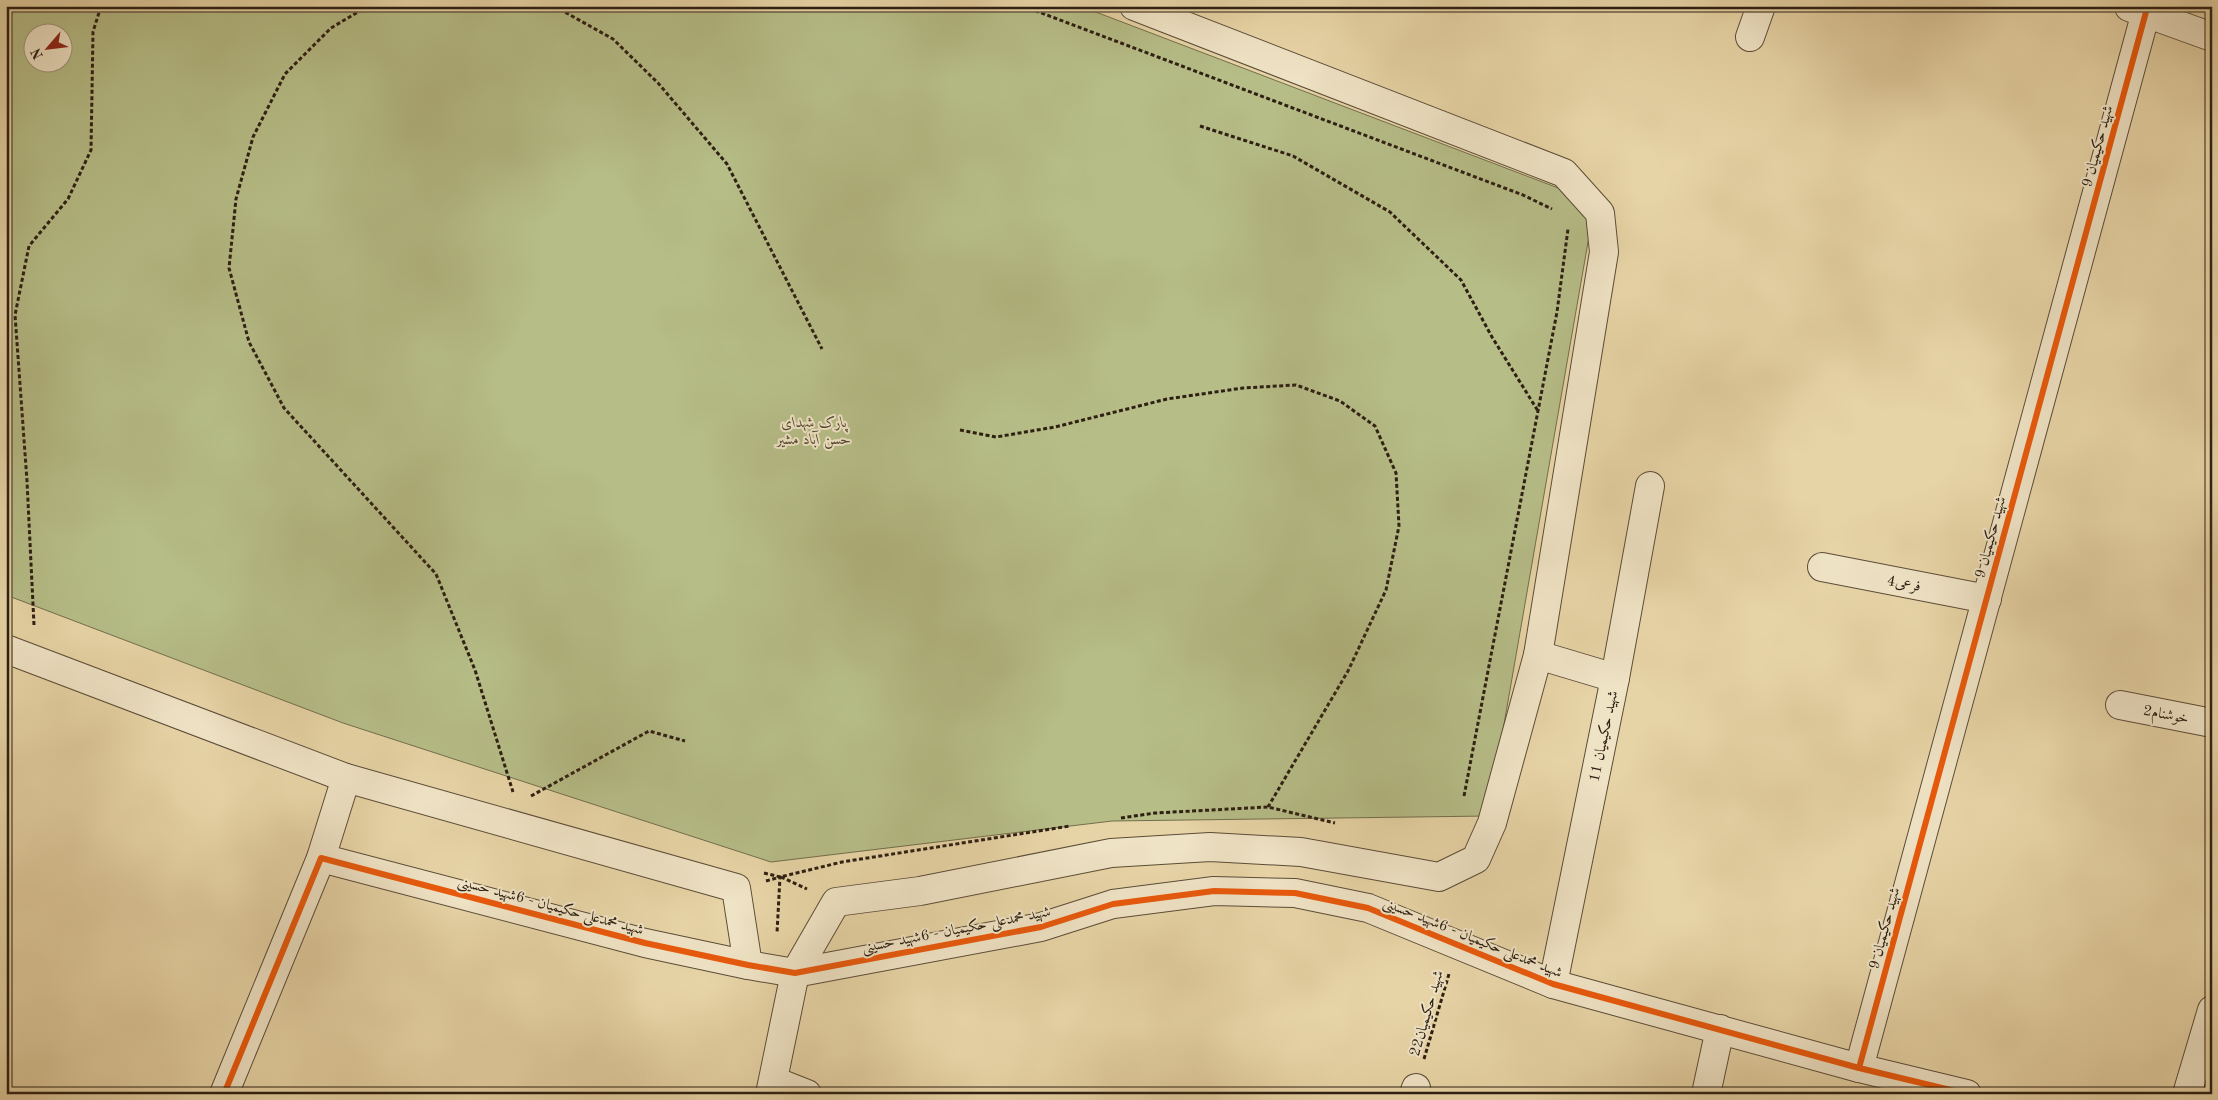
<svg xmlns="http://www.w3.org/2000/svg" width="2218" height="1100" font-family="'Old Standard TT',Amiri,serif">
	<rect width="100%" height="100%" fill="#e7d4a6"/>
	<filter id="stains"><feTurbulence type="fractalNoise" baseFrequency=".004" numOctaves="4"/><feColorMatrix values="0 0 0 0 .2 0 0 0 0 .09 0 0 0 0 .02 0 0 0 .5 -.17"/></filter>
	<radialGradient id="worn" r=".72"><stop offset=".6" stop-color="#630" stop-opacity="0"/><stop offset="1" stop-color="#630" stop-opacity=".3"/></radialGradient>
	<path fill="#b6bd87" stroke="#726e4d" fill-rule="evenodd" d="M9,6H1080L1595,202L1488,816L1112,821L771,862L343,723L6,595V13ZM32,32H62V62H32Z"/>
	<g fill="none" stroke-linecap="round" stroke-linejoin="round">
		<defs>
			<g id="minor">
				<path d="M2129,7L2212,37"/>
				<path d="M1750,37L1761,6"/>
				<path d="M1822,567L1987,599"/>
				<path d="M6,649L346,778L736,888L748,965"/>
				<path d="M1538,655L1615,678"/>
				<path d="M2120,705L2212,723"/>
				<path d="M321,858L645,943L748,965L795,973L1041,927L1113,904L1214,891L1295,893L1368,908L1553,984L1859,1068L1967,1094"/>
				<path d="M1553,984L1615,678L1650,486"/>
				<path d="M1859,1068L2146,12"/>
				<path d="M774,1081L807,1094"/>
				<path d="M224,1094L321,858L346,778"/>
				<path d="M770,1094L795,973L836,902L920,891L1111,853L1210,847L1301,852L1439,877L1476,859L1492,823L1538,655L1604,252L1600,213L1564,173L1134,6"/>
				<path d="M1414,1094L1416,1088"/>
				<path d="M1706,1094L1720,1029"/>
				<path d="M2187,1094L2212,1010"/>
			</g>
		</defs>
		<use href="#minor" stroke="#5c4c38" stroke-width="30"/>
		<g stroke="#2d1f13" stroke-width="3" stroke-dasharray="4 2.5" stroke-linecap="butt">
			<path d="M368,6L331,28L285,74L253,137L236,199L229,268L249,342L284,408L436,574L475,670L513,792"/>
			<path d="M554,6L613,39L658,83L727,164L822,349"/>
			<path d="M1023,6L1523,195L1552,209"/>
			<path d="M1200,126L1293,156L1390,212L1461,280L1492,337L1538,411"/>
			<path d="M960,430L996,437L1055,427L1167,399L1243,388L1296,385L1340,401L1375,426L1396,473L1399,526L1386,590L1348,671L1268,807"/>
			<path d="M34,625L27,481L15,315L29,246L68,199L91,150L93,32L101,6"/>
			<path d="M531,796L649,731L685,741"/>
			<path d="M1464,796L1557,312L1568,229"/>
			<path d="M1121,818L1155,813L1268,807L1335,823"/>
			<path d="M764,873L780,877L842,862L1070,826"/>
			<path d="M781,877L807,889"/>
			<path d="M766,881L780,877L777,933"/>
			<path d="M1424,1059L1449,974"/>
		</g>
		<use href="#minor" stroke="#efe3c5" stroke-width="28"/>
		<defs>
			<g id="cycleway">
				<path d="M1859,1068L2146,12"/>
				<path d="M224,1094L321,858L645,943L748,965L795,973L1041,927L1113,904L1214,891L1295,893L1368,908L1553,984L1859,1068L1967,1094"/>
			</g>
		</defs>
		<use href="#cycleway" stroke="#efe3c5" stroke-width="9"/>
		<use href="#cycleway" stroke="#e8590c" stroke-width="6"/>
	</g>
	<g text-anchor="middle" stroke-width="4" stroke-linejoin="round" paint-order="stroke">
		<g font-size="15" fill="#2d1f13" stroke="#efe3c5">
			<text transform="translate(2097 146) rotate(-75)" y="5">شهید حکیمیان 9</text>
			<text transform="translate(1990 537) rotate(-75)" y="5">شهید حکیمیان 9</text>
			<text transform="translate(1904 583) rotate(11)" y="5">فرعی4</text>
			<text transform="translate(2166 714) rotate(11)" y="5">2خوشنام</text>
			<text transform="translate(1603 736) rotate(-78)" y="5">شهید حکیمیان 11</text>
			<text transform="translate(551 905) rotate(15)" y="5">شهید محمدعلی حکیمیان - 6شهید حسینی</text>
			<text transform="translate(1884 928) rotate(-75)" y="5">شهید حکیمیان 9</text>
			<text transform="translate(956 929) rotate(-11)" y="5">شهید محمدعلی حکیمیان - 6شهید حسینی</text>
			<text transform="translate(1473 937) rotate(22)" y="5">شهید محمدعلی حکیمیان - 6شهید حسینی</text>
			<text transform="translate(1426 1013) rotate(-74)" y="5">شهید حکیمیان22</text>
		</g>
		<g font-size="15" font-style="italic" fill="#4f4630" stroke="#efe3c5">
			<text x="814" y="427">پارک شهدای<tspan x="814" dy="17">حسن آباد مشیر</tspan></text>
		</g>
	</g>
	<rect width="2218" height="1100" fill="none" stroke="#e7d4a6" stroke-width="25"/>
	<rect x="8" y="8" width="2203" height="1085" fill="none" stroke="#2d1f13" stroke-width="2.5"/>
	<rect x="12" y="12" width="2193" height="1075" fill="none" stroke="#2d1f13"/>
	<g transform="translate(48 48) rotate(242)"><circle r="24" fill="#efe3c5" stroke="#a1957e"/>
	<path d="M0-4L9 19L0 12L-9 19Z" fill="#8f2418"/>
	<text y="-8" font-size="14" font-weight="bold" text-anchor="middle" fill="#2d1f13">N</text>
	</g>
	<rect width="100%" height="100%" filter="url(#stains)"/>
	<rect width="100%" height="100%" fill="url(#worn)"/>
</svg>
